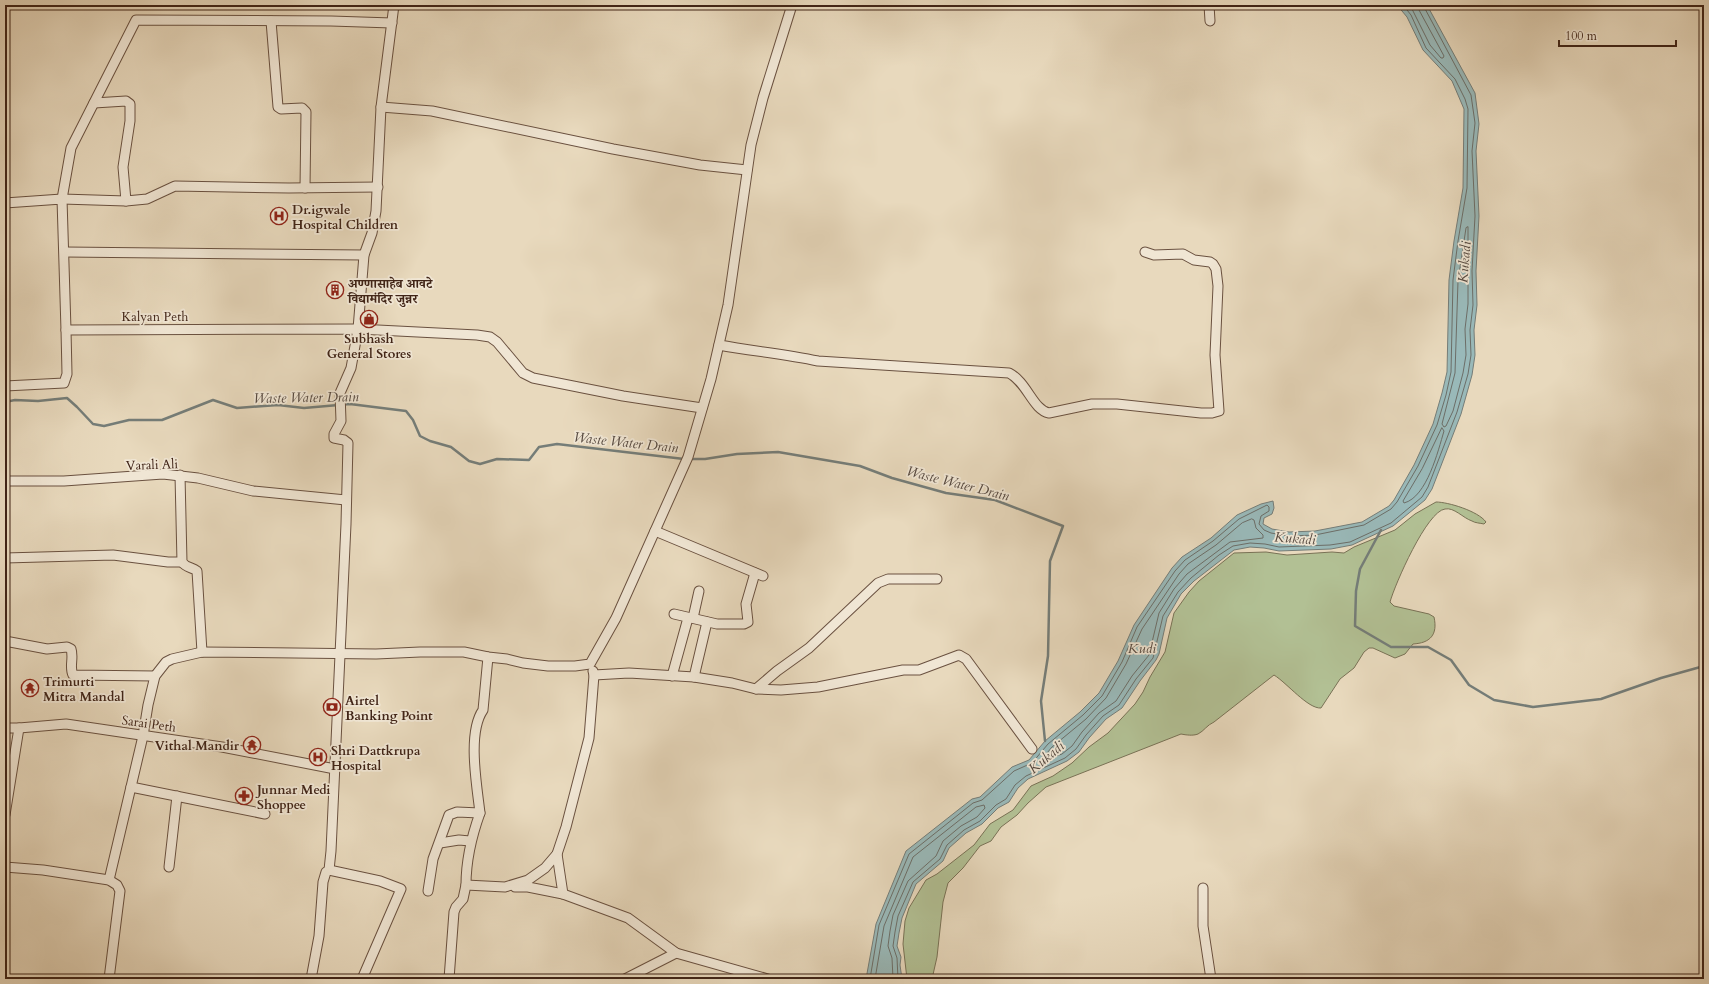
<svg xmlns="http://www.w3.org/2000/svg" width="1709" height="984" font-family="Cardo,'Noto Serif Devanagari',serif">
	<rect width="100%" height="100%" fill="#e8d9bd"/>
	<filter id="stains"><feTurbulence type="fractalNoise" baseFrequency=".005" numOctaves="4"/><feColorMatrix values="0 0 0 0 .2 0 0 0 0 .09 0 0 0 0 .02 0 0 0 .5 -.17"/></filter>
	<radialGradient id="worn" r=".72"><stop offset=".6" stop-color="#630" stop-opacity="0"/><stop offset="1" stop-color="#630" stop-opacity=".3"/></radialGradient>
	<path fill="#b2c094" stroke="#797256" d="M1436,502C1448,502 1478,511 1486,522L1484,524C1480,523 1475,523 1472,521C1463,518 1454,507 1445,509C1427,511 1395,584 1390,602L1394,606L1429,614L1434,617C1438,635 1430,643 1413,644L1405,654L1395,658L1373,648H1369L1364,652L1354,668L1340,679L1321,708C1308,709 1287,683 1274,675L1214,722C1207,725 1204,731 1198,734C1193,736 1186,735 1181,734L1046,787L1028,803L1017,815L1001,827L991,841L980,846L963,868L948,883L943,902L937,957L932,979H907L903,944L905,921L909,908L926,880L937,874L974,845L990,824L1013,810L1031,786L1053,776L1072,763L1089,747L1108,733L1135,704L1143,692L1150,677L1165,652L1174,613L1189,592L1199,581L1234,553L1266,552L1287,555L1332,552L1344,553L1354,547L1395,530L1415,514Z"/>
	<path fill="#99b9b9" stroke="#757d78" d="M1397,5H1427L1475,93L1479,124L1476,151L1479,216L1476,271L1477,305L1474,330L1475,355L1472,375L1461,414L1432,489L1425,500L1393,526L1352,545L1331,549L1279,551L1264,548L1250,547L1234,550L1194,581L1181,594L1167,618L1159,654L1156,660L1140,681L1122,708L1106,719L1089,738L1079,752L1067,761L1028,779L1018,788L1009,802L998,808L982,824L966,833L949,848L943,861L916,884L902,918L899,933L897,946L901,957L900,965L902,979H866L876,924L906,851L972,799L980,797L1012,767L1029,760L1045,741L1080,712L1099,693L1118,661L1134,625L1172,568L1182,557L1211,538L1237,515L1261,504L1273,501L1274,508L1272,514L1264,518L1263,524L1272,529L1289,532L1315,531L1362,522L1389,506L1394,500L1414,465L1433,424L1442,393L1447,372L1449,280L1454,241L1463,188L1464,109L1452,81L1423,50L1407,17Z"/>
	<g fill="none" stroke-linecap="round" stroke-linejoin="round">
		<g stroke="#6c6e68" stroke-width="1">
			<path d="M1410,5L1430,45L1441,58H1443L1444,56L1419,10L1418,5"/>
			<path d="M1468,227V304L1465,329L1466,355L1463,373L1453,411L1446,426L1444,427L1442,424L1455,373L1458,281L1466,228Z"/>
			<path d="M1442,428L1444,431C1438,451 1427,497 1404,503L1403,501L1422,469Z"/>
			<path d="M1252,519L1254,520L1256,528L1263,535V538L1230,542L1187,574L1174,589L1159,613L1149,655L1132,676L1116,701L1099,713L1082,732L1072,746L1062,754L1042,761V759L1052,747L1086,719L1106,698L1126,664L1142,629L1179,574L1188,564L1216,545L1242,523Z"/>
			<path d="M870,979L879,925L909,854L973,803L982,800L1014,771L1032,763L1048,744L1083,715L1102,696L1122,662L1137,627L1175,571L1185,560L1213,541L1239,519L1267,505L1269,507V511L1261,516L1259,524L1264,530L1271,533L1289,536L1315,535L1364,525L1391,509L1397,502L1418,466L1437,425L1446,395L1451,372L1453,280L1458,241L1467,188L1468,109L1465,99L1455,79L1426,48L1411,15L1403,5"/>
			<path d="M875,979L884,926L913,857L976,807L984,805L985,808L977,817L961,826L943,841L936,856L908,881L893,915L890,931L888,946L892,958L893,979"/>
			<path d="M898,979L897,958L893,946L895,932L898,916L913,882L940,859L947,845L964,830L980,821L996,805L1006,799L1015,785L1026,776L1065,758L1076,749L1086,735L1103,716L1119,705L1136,679L1153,658L1163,616L1178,592L1191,578L1219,555L1233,546L1250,543L1265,544L1279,547L1330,545L1350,542L1391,523L1422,497L1428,487L1457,412L1468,374L1471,355L1470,330L1473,305L1472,271L1475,216L1472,151L1475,123L1471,95L1423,5"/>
		</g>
		<g stroke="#757d78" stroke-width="2.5">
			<path d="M5,402L15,400L38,401L67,398L77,407L93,424L104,426L129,420H162L213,400L237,408L278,405L304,408L350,404L406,411L413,420L420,436L430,441L451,447L469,461L480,464L497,459L529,460L539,447L557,444L684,459"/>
			<path d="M689,459H705L737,454L778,452L860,466L892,478L946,493L995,500L1063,526L1050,561L1048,656L1041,701L1045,741"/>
			<path d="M1381,530L1360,569L1356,591L1355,626L1391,647H1428L1451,660L1469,685L1494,700L1533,707L1601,699L1661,678L1704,666"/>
		</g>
		<defs>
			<g id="minor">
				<path d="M1209,5L1210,21"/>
				<path d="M271,21L278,107L281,109L302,108L306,112L305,188"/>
				<path d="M94,103L126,101L130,104V121L123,167L126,201"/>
				<path d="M381,107L432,111L613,149L700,165L747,170"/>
				<path d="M378,187L289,188L175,186L147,199L126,201L62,199L71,148L136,20L331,21L392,23"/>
				<path d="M5,203L62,199L66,330"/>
				<path d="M65,252L364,255"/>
				<path d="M719,345C752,351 785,354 818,361L1009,373C1027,382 1033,410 1049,413L1092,404H1117L1201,413H1212L1219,411L1215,355L1218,286L1216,269L1213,264L1210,262L1194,260L1183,254L1154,255L1145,252"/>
				<path d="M5,386L64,383L67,374L66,330L358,329L477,335L490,337L497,342L523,373L533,378L623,396L702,408"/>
				<path d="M180,475L182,562C186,568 192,567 197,571L202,652"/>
				<path d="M5,481H64L163,474L198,478L253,491L346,500"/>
				<path d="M655,531L763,576"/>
				<path d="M5,558L113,555L168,562H182"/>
				<path d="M674,614L717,624H744L748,622L746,604L755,573"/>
				<path d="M693,618L699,591"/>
				<path d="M5,641L47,649L67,647L71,649C74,658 69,667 73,675L155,676"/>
				<path d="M594,675L629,673L694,677L732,683L756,689L781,690L818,687L903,670H919L959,655L966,659L1032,749"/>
				<path d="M672,676L688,618"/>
				<path d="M694,677L707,622"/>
				<path d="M756,689L777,671L809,648L878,583L888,579H937"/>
				<path d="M5,728H19L66,724L222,747L335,769"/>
				<path d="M131,787L265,814"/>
				<path d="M480,813C477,786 467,733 483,710L488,657"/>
				<path d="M5,815L19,728"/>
				<path d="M440,843L459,840L470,841"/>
				<path d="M557,854L563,894L628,918L676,953L625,979"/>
				<path d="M5,867L43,870L109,880L117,885L120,891L109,979"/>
				<path d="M169,867L177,796"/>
				<path d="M329,870L380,881L401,889L362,979"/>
				<path d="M109,880L143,736L148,705L155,676L166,662L172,659L202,652L376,654L420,652H464L488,657L507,659L523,663L548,666H575L590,664L616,618L688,457L711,379L728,305L751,145L763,98L792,5"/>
				<path d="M515,887H528L563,894"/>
				<path d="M1203,888V926L1211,979"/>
				<path d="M428,891L433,859L449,815L457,812L480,813C471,838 466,859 466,885"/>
				<path d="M676,953L768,979"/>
				<path d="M311,979L319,936L323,882L326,872L329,870L331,851L346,524L348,443L344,440L334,438V434L341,421L340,393L351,368L358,329L364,255L372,233L376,211L381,107L394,5"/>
				<path d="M449,979L454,912L456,907L463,899L466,885L505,887L528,880L545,868L557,854L566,827L589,738L594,675L593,671"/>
			</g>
		</defs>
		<use href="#minor" stroke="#6a5140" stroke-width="11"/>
		<use href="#minor" stroke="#f0e6d4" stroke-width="9"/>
	</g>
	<defs>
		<symbol id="hospital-ring" viewBox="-11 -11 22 22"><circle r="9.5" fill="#f0e6d4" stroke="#8f2418" stroke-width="1.5"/><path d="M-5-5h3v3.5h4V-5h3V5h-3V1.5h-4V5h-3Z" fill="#8f2418"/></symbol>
		<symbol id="building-ring" viewBox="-11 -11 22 22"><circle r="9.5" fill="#f0e6d4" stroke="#8f2418" stroke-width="1.5"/><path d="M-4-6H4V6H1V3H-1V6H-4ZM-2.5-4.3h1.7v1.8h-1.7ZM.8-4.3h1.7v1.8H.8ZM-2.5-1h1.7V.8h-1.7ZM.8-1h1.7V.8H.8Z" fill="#8f2418"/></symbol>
		<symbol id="shop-ring" viewBox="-11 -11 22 22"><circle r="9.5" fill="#f0e6d4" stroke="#8f2418" stroke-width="1.5"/><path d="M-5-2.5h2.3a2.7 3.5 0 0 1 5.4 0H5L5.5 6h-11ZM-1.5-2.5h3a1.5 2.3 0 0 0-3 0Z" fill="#8f2418"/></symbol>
		<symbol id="temple-ring" viewBox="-11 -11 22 22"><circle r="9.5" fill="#f0e6d4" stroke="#8f2418" stroke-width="1.5"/><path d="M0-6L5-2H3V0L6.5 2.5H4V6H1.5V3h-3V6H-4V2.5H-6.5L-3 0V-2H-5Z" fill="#8f2418"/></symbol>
		<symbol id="bank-ring" viewBox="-11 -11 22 22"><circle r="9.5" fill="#f0e6d4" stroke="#8f2418" stroke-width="1.5"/><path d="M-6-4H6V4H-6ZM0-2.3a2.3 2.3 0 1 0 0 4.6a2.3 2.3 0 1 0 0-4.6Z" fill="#8f2418"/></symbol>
		<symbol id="pharmacy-ring" viewBox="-11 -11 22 22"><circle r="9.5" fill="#f0e6d4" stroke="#8f2418" stroke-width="1.5"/><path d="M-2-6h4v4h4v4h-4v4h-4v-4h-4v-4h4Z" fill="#8f2418"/></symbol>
	</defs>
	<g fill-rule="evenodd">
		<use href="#hospital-ring" x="269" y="206" width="20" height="20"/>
		<use href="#building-ring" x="325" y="280" width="20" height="20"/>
		<use href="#shop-ring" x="359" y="309" width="20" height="20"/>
		<use href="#temple-ring" x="20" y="678" width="20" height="20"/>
		<use href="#bank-ring" x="322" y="697" width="20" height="20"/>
		<use href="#temple-ring" x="242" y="735" width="20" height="20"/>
		<use href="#hospital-ring" x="308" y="747" width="20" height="20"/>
		<use href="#pharmacy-ring" x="234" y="786" width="20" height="20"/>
	</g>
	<g text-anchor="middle" stroke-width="3.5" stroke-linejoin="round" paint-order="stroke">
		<g font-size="13" font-weight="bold" fill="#402417" stroke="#f0e6d4" text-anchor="start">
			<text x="292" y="214">Dr.igwale<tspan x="292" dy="15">Hospital Children</tspan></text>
			<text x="348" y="288">अण्णासाहेब आवटे<tspan x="348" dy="15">विद्यामंदिर जुन्नर</tspan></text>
			<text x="369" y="343" text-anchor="middle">Subhash<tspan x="369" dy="15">General Stores</tspan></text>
			<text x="43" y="686">Trimurti<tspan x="43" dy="15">Mitra Mandal</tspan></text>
			<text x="345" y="705">Airtel<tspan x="345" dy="15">Banking Point</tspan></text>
			<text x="239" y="750" text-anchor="end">Vithal Mandir</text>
			<text x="331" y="755">Shri Dattkrupa<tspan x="331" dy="15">Hospital</tspan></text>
			<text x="257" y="794">Junnar Medi<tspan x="257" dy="15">Shoppee</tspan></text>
		</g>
		<g font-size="13" fill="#402417" stroke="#f0e6d4">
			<text x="155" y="321">Kalyan Peth</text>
			<text transform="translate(152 464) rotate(-2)" y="5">Varali Ali</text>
			<text transform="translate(149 723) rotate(8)" y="5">Sarai Peth</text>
		</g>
		<g font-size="14" font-style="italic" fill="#564940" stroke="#f0e6d4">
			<text transform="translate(1464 262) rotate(-85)" y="5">Kukadi</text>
			<text transform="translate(306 397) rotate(-1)" y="5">Waste Water Drain</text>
			<text transform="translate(626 442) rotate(6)" y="5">Waste Water Drain</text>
			<text transform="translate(958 483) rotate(14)" y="5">Waste Water Drain</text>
			<text transform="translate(1295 538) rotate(4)" y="5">Kukadi</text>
			<text x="1142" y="653">Kudi</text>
			<text transform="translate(1046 757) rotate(-40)" y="5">Kukadi</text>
		</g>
	</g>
	<rect width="1709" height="984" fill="none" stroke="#e8d9bd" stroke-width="20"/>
	<rect x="6" y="6" width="1697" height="972" fill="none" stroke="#402417" stroke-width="2"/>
	<rect x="10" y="10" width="1689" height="964" fill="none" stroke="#402417"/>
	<path d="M1559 40v6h117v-6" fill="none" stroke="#402417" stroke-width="2"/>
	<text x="1565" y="40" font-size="12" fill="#402417" stroke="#f0e6d4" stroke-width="3" paint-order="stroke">100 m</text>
	<rect width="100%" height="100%" filter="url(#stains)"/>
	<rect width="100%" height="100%" fill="url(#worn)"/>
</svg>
